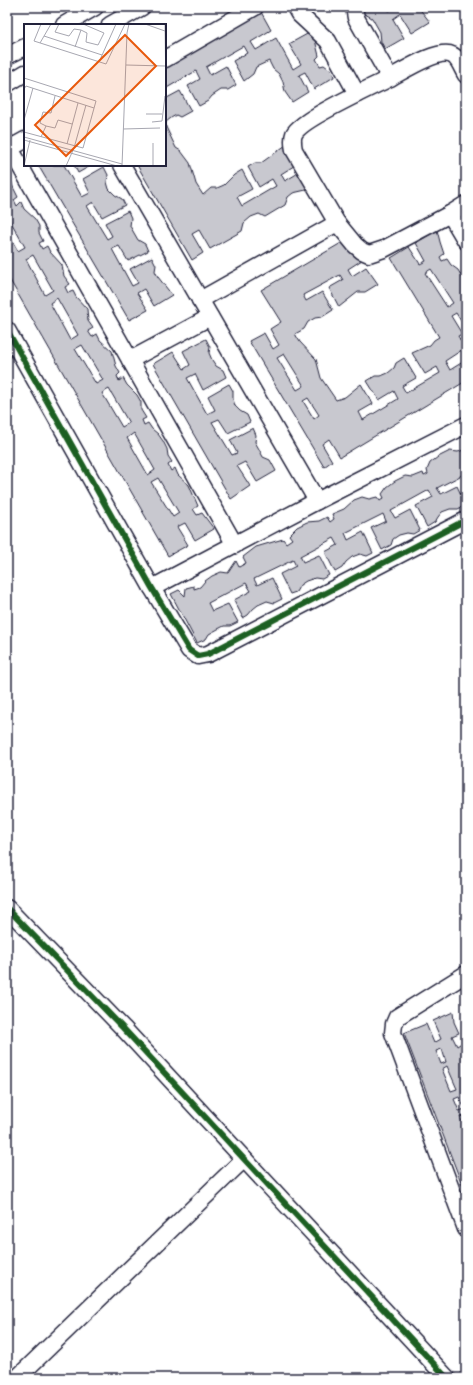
<svg xmlns="http://www.w3.org/2000/svg" width="473" height="1385" font-family="Mali,sans-serif">
<style>
.building{fill:#c8c8cf;stroke:#22223b;fill-rule:evenodd}
.lines{fill:none;stroke-linecap:round;stroke-linejoin:round}
.street-casing{stroke:#22223b;stroke-width:19}
.street{stroke:#fff;stroke-width:16}
.cycleway-casing{stroke:#fff;stroke-width:8}
.cycleway{stroke:#1b5e20;stroke-width:6}
.inset-road{fill:none;stroke:#a7a7b1;stroke-width:1}
.view{fill:#e8590c;fill-opacity:0.15;stroke:#e8590c;stroke-width:2}
.inset-edge{fill:none;stroke:#22223b;stroke-width:2}
</style>
<rect width="100%" height="100%" fill="#fff"/>
<filter id="ink" filterUnits="userSpaceOnUse"><feTurbulence type="fractalNoise" baseFrequency=".025" numOctaves="2"/><feDisplacementMap in="SourceGraphic" scale="8" xChannelSelector="R" yChannelSelector="G"/><feConvolveMatrix kernelMatrix="1 2 1 2 8 2 1 2 1" color-interpolation-filters="sRGB"/></filter>
<g filter="url(#ink)">
<g class="building">
<polygon points="360,7 387,7 389,11 395,7 418,7 430,22 412,33 400,14 393,19 404,38 385,49 381,42 380,32 372,18 363,13"/>
<polygon points="261,12 271,30 251,42 256,50 276,38 293,69 301,64 289,44 309,33 315,40 319,56 316,59 320,66 324,65 332,71 334,77 314,89 305,72 299,75 308,92 292,102 285,92 283,82 279,74 273,69 269,61 256,67 253,74 244,81 233,61 247,53 243,46 206,67 210,75 226,66 236,85 228,90 221,90 212,96 208,101 199,106 188,86 200,79 196,71 165,89 165,67"/>
<polygon points="180,91 191,111 180,117 176,115 171,118 166,122 166,127 176,148 181,151 190,163 196,184 203,195 211,188 217,188 224,185 234,175 242,170 252,189 237,197 242,206 276,186 272,179 259,187 248,167 255,163 261,163 286,145 297,164 281,174 285,181 305,169 313,186 306,190 293,193 288,197 285,205 265,217 259,214 251,217 244,223 242,231 210,249 199,230 192,234 203,253 192,260 137,165 165,165 165,95 167,98"/>
<polygon points="38,165 64,165 82,197 90,193 83,179 104,167 108,175 107,182 109,189 115,195 122,199 125,205 102,217 93,202 87,206 107,239 112,236 105,223 128,211 131,218 130,226 138,240 145,244 148,251 128,261 119,246 112,249 132,286 138,283 130,269 152,257 156,265 155,271 158,277 172,295 154,306 144,289 137,293 148,310 129,320"/>
<polygon points="74,165 92,165 78,173"/>
<path d="M 10,176 L 13,187 L 18,197 L 14,200 L 17,206 L 21,202 L 24,209 L 35,219 L 39,226 L 39,233 L 43,241 L 39,243 L 42,249 L 47,246 L 50,252 L 62,265 L 64,276 L 70,284 L 65,287 L 68,293 L 73,291 L 76,297 L 87,309 L 88,321 L 93,328 L 88,331 L 92,337 L 97,334 L 100,340 L 112,351 L 116,366 L 120,373 L 117,376 L 119,381 L 123,378 L 127,385 L 137,395 L 141,402 L 141,410 L 146,418 L 142,420 L 144,425 L 148,423 L 152,429 L 158,434 L 163,441 L 167,449 L 168,456 L 172,462 L 168,465 L 171,471 L 175,468 L 178,475 L 189,485 L 198,506 L 193,509 L 197,515 L 202,513 L 214,529 L 195,540 L 185,523 L 177,527 L 188,545 L 168,556 L 7,275 L 7,232 L 18,251 L 25,247 L 7,215 L 7,177 ZM 33,255 L 53,290 L 45,295 L 26,259 ZM 57,298 L 78,335 L 70,340 L 50,303 ZM 82,345 L 103,380 L 96,384 L 75,349 ZM 109,389 L 129,423 L 122,427 L 102,393 ZM 134,433 L 155,470 L 148,475 L 127,438 ZM 158,478 L 179,513 L 173,517 L 151,482 Z"/>
<path d="M 437,230 L 440,242 L 444,254 L 440,257 L 442,261 L 447,259 L 451,265 L 458,270 L 465,282 L 465,290 L 466,292 L 465,300 L 466,329 L 456,313 L 451,316 L 462,334 L 458,336 L 465,348 L 445,361 L 450,370 L 466,360 L 466,381 L 340,457 L 329,439 L 322,444 L 332,461 L 324,467 L 249,341 L 264,333 L 273,349 L 279,345 L 270,329 L 281,322 L 261,290 L 348,239 L 362,260 L 348,269 L 352,276 L 366,267 L 378,284 L 365,292 L 358,292 L 339,307 L 329,288 L 343,280 L 340,275 L 303,295 L 306,301 L 322,292 L 333,310 L 322,317 L 315,318 L 308,322 L 304,329 L 295,334 L 300,342 L 316,359 L 321,378 L 336,400 L 345,397 L 361,384 L 373,404 L 359,412 L 363,420 L 398,399 L 394,391 L 379,400 L 367,381 L 375,376 L 381,376 L 388,373 L 394,368 L 396,363 L 404,358 L 416,378 L 402,386 L 406,393 L 440,373 L 437,367 L 425,374 L 412,353 L 430,345 L 434,340 L 439,337 L 391,258 L 409,247 L 420,264 L 426,261 L 416,243 ZM 431,269 L 453,303 L 447,307 L 425,273 ZM 284,354 L 304,386 L 297,390 L 277,358 ZM 308,398 L 319,415 L 314,419 L 303,401 Z"/>
<polygon points="206,339 210,347 209,353 212,360 216,366 223,370 226,377 203,390 195,374 187,378 207,414 215,410 208,396 229,384 233,391 233,399 235,406 240,411 247,415 250,422 228,433 219,419 212,422 232,455 237,453 230,440 253,428 256,435 255,442 259,449 263,457 270,460 276,471 257,482 245,462 237,466 250,486 231,499 153,364 173,352 184,369 190,365 183,351"/>
<polygon points="466,449 466,473 437,488 441,494 457,486 466,505 458,509 450,509 442,512 438,517 435,522 427,527 416,506 433,497 429,490 391,511 395,518 410,510 420,530 413,534 407,533 399,535 393,539 391,545 382,550 371,528 386,521 383,514 345,533 348,540 363,532 373,553 367,556 360,554 352,557 346,562 342,568 335,572 325,552 338,545 334,538 300,556 303,562 319,555 329,575 322,579 315,578 306,581 300,585 296,592 290,594 280,574 296,566 293,560 254,579 257,585 272,578 282,599 274,603 267,601 258,605 253,609 248,615 243,618 234,600 251,591 246,583 208,603 212,611 228,604 238,622 230,626 224,626 218,629 209,634 206,639 197,643 171,594 179,590 185,596 186,588 194,586 194,589 200,587 205,581 212,576 221,572 228,573 236,561 239,567 246,563 243,557 256,547 283,539 286,543 292,539 289,535 297,527 307,522 319,521 327,517 330,522 334,519 332,514 344,509 354,500 362,497 369,499 377,497 380,501 384,498 382,494 387,487 395,481 405,476 413,477 423,473 424,476 428,474 427,470 430,463 438,457 450,451 458,452"/>
<path d="M 453,1012 L 454,1022 L 459,1033 L 452,1036 L 457,1046 L 463,1042 L 466,1048 L 466,1115 L 460,1117 L 466,1131 L 466,1195 L 404,1033 L 426,1024 L 434,1043 L 441,1039 L 433,1021 ZM 442,1049 L 446,1062 L 441,1064 L 436,1051 ZM 447,1066 L 457,1089 L 451,1091 L 442,1069 ZM 459,1097 L 465,1109 L 459,1111 L 454,1099 Z"/>
</g>
<g class="lines">
<g class="street-casing">
<g id="street">
<polyline points="295,7 299,14 328,41 357,94"/>
<path d="M 354,7 L 356,18 L 390,78 C 403,71 439,48 452,55 C 459,58 462,69 466,75"/>
<polyline points="64,25 95,7"/>
<polyline points="110,25 142,7"/>
<polyline points="7,56 25,47"/>
<polyline points="165,59 255,7"/>
<polyline points="7,84 25,73"/>
<polyline points="7,143 235,545"/>
<polyline points="7,150 25,140"/>
<polyline points="122,165 317,501"/>
<polyline points="466,204 450,214 466,241"/>
<polyline points="337,223 355,245 362,251 369,254 384,249 450,214"/>
<path d="M 200,300 L 337,223 L 294,150 C 293,145 292,139 294,134 C 301,119 372,87 390,78"/>
<polyline points="7,330 152,588 189,650 198,656 208,654 466,520"/>
<polyline points="130,360 210,317"/>
<polyline points="152,588 317,501 466,425"/>
<polyline points="7,908 123,1028 244,1159 447,1378"/>
<polyline points="466,974 397,1017 394,1024 393,1033 466,1229"/>
<polyline points="17,1378 244,1159"/>
</g>
</g>
<use href="#street" class="street"/>
<g class="cycleway-casing">
<g id="cycleway">
<polyline points="7,330 152,588 189,650 198,656 208,654 466,520"/>
<polyline points="7,908 123,1028 244,1159 447,1378"/>
</g>
</g>
<use href="#cycleway" class="cycleway"/>
</g>
</g>
<g transform="translate(24 24)">
<rect width="142" height="142" fill="#fff"/>
<path class="inset-road" d="M 17,0 L 10,17 L 82,40 L 101,0M 35,0 L 31,8 L 45,12 L 50,5 L 57,6M 121,0 L 141,7M 141,0 L 142,72M 20,12 L 78,31M 16,19 L 27,0M 51,23 L 57,6 L 63,9 L 62,18 L 74,21 L 80,9 L 59,0M 75,38 L 92,0M 102,41 L 141,42M 0,54 L 72,77 L 59,124 L 0,108M 0,65 L 2,62 L 70,84M 122,90 L 138,90M 0,96 L 9,64M 128,98 L 138,97 L 141,72M 22,102 L 31,104 L 34,96 L 48,100M 99,105 L 136,104M 0,113 L 98,140M 17,113 L 22,102 L 16,99 L 19,88 L 27,89 L 31,72M 0,116 L 93,142M 43,120 L 54,79M 0,142 L 6,116M 42,142 L 50,124 L 62,81M 98,142 L 103,9 L 105,0M 129,142 L 129,119"/>
<path class="view" d="M 101,11 L 132,42 L 42,132 L 11,101 Z"/>
<rect width="142" height="142" class="inset-edge"/>
</g>
<rect width="473" height="1385" fill="none" stroke="#fff" stroke-width="24"/>
<rect x="12" y="12" width="449" height="1361" fill="none" stroke="#22223b" stroke-width="1.5" filter="url(#ink)"/>
</svg>
